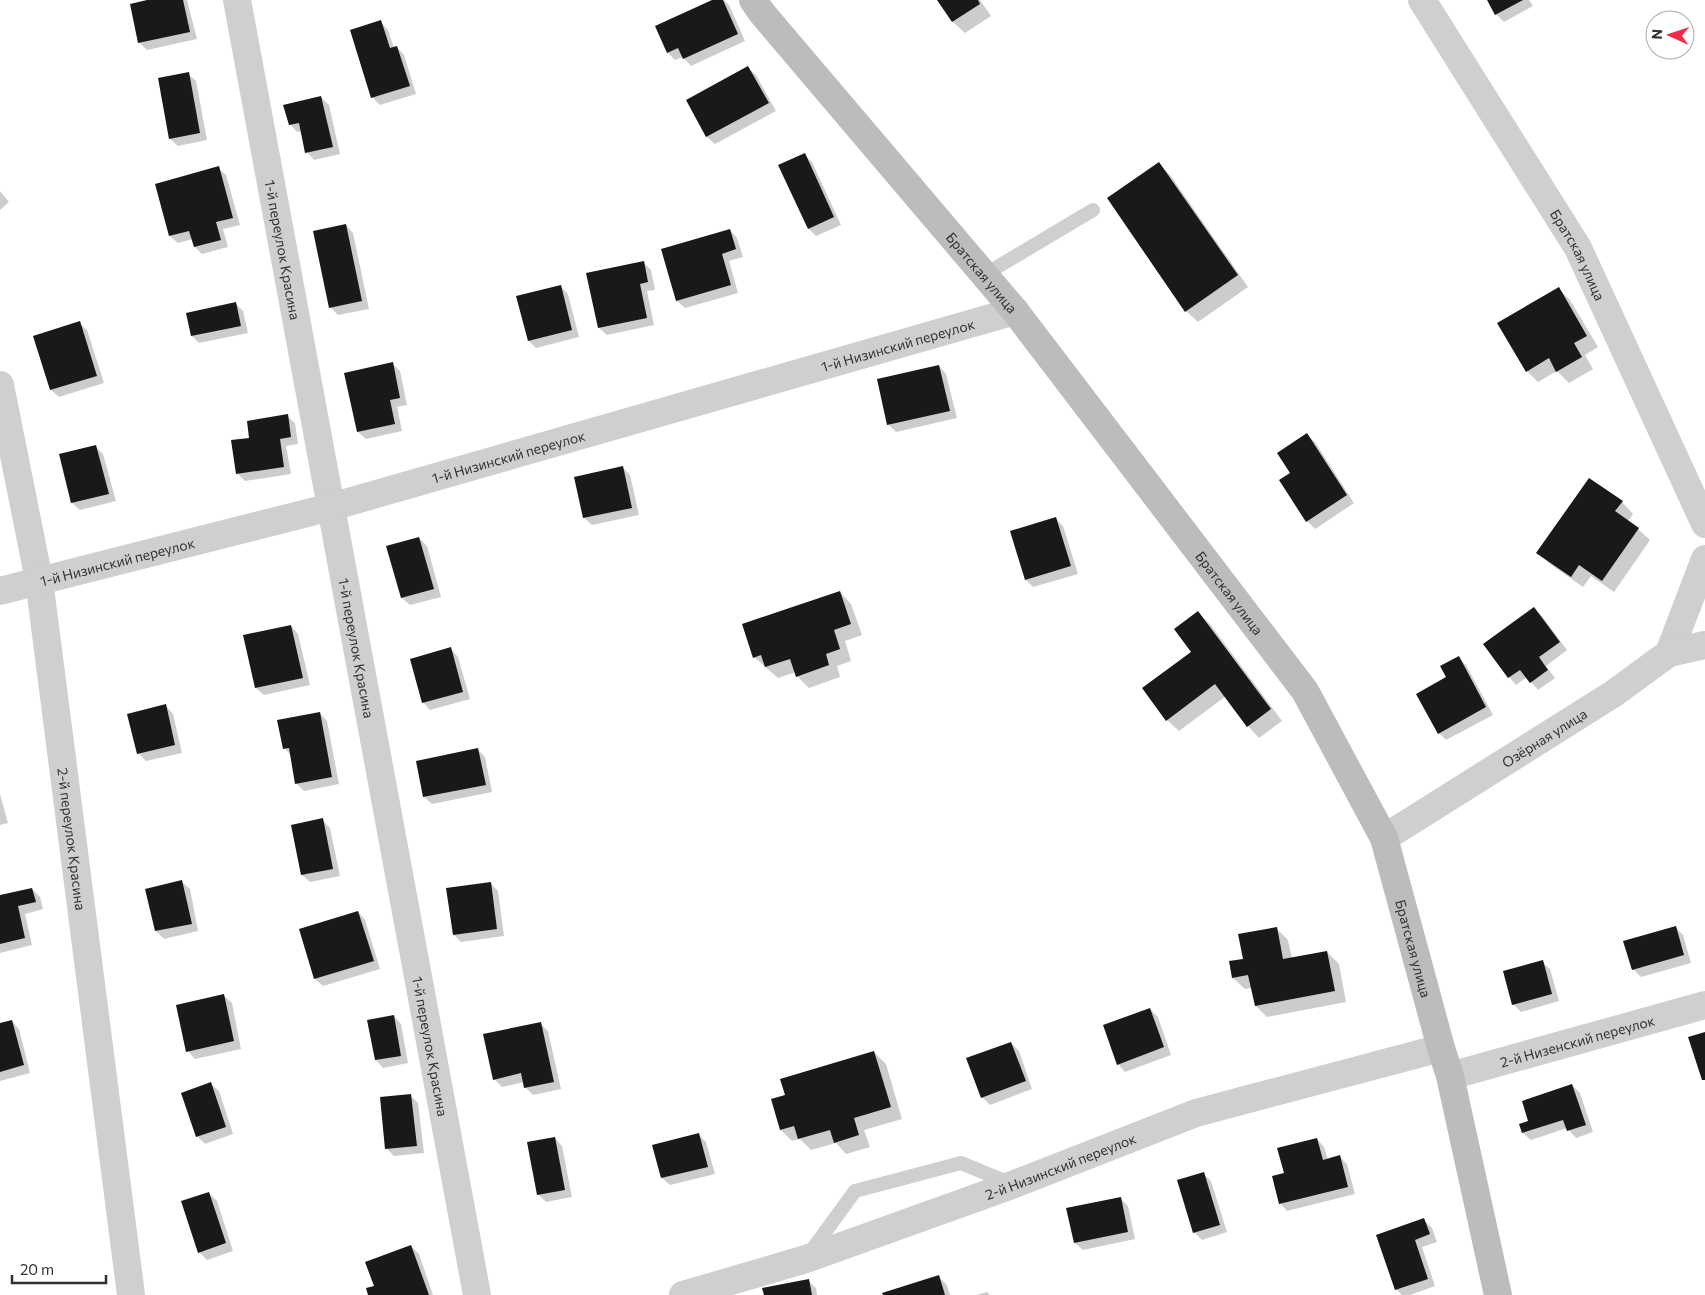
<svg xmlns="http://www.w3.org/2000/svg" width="1705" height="1295" font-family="Commissioner,sans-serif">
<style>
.shadow{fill:#0003}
.building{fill:#191919}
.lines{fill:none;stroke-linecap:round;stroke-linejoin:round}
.lane{stroke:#cfcfcf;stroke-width:14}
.street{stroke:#cfcfcf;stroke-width:28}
.secondary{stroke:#bcbcbc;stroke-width:28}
.labels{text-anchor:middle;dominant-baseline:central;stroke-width:5;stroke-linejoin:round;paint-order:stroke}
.street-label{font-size:14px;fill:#323232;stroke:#fff}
</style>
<rect width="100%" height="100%" fill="#fff"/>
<g class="shadow">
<polygon points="153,0 187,0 197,39 147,50 139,42"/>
<polygon points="715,0 724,0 729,5 745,41 691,66 683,57 675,60 668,53"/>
<polygon points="939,0 980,0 991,16 965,33 953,22"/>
<polygon points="1488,0 1529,0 1533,6 1504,22 1496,14"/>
<polygon points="380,22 388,30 394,48 397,47 404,55 416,94 380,105 372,97"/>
<polygon points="748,68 756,75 776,111 715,144 707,137 688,101"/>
<polygon points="188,74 196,81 207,140 178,146 170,139"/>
<polygon points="321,97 329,105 340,154 314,160 307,152 302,131 297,132 290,124"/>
<polygon points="804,155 812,162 841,225 816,236 809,229 780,166"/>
<polygon points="1159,164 1170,175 1248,287 1198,322 1186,311"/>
<polygon points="218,168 226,175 240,225 223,229 228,247 202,254 195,247 193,239 178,243 170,236"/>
<polygon points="0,191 9,202 0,210"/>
<polygon points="346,225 353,233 369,309 338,315 330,307"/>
<polygon points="730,230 737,238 743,257 729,261 738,293 685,308 677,301 663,250"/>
<polygon points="643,262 651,270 655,290 647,291 654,325 607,335 599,328"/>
<polygon points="560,286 568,294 579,337 536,348 529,341"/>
<polygon points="1559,289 1570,300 1598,347 1585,355 1593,369 1569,383 1557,371 1538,382 1527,371"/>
<polygon points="235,303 243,311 248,333 199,343 192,336"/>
<polygon points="79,323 87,330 104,383 59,397 51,390"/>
<polygon points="393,364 400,371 407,405 397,407 402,431 366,439 358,432"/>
<polygon points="939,366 946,374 957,418 896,432 889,425"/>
<polygon points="287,416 295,423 298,444 286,446 291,474 245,481 237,473 251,439"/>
<polygon points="1307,435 1315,442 1354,503 1315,529 1307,521 1292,473"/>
<polygon points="95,446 103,454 116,501 80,510 72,503 60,455"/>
<polygon points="623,468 630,475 639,515 592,525 584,518"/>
<polygon points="1622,502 1633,514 1628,521 1638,529 1650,540 1614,592 1591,576 1583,587 1550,564 1538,553"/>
<polygon points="1055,518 1063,526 1078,574 1033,587 1026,580"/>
<polygon points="419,538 427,546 441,597 410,605 402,598 388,547"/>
<polygon points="840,592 851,604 862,635 845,641 851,661 837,666 840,677 809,688 797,676 796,672 778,678 754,657"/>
<polygon points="1534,609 1542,616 1567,650 1546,666 1555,678 1538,690 1527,677 1516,685 1509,677 1485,645"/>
<polygon points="1198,613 1210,624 1282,721 1259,738 1248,726 1226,696 1179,731 1167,720 1193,652"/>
<polygon points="291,626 298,634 310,685 264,695 256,688"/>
<polygon points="451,649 458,657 470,699 430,710 423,702"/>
<polygon points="1458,658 1466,665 1493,715 1446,740 1439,733 1448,677"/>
<polygon points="166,706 173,714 182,753 146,761 138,753"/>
<polygon points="320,713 327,721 339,784 304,791 296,783 291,755 284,748"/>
<polygon points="477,749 485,757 492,792 432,804 424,797"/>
<polygon points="0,794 8,823 0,825"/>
<polygon points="322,820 330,828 340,876 310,882 302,875"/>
<polygon points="182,882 190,889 198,931 164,939 156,931 147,889"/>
<polygon points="490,883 498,891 504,936 461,942 454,935"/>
<polygon points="32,889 40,897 43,909 25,914 32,945 0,953 0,897"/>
<polygon points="358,912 365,920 380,969 323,986 315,979"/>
<polygon points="1675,927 1683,935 1691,963 1641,977 1633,969"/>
<polygon points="1276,928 1288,940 1292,959 1327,952 1339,964 1346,1002 1267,1017 1256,1006 1252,988 1245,989 1233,978 1230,962 1244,960"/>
<polygon points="1542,962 1550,969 1559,1001 1521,1012 1513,1004"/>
<polygon points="224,996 232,1003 241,1049 195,1059 188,1051"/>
<polygon points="1150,1009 1158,1017 1171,1055 1125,1072 1118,1064"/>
<polygon points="394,1016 401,1024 408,1063 383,1068 376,1060"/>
<polygon points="12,1021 19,1029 30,1073 0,1081 0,1024"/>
<polygon points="540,1023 548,1031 561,1089 533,1095 525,1087 524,1082 502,1087 494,1079"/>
<polygon points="1011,1043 1019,1051 1032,1089 990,1105 982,1097"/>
<polygon points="874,1052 886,1064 902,1119 864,1130 870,1147 846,1154 836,1143 811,1150 800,1139 792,1141 781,1130 786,1096"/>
<polygon points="211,1084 219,1091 233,1134 205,1144 197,1136"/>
<polygon points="1572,1085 1580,1093 1593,1132 1576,1138 1567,1128 1531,1140 1523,1133 1530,1122"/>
<polygon points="410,1095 418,1103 424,1153 394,1156 386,1148"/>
<polygon points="699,1135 706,1142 715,1174 670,1185 662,1178 654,1146"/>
<polygon points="555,1138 562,1146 572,1197 546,1202 538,1194"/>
<polygon points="1317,1139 1324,1147 1328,1160 1340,1157 1347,1164 1355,1194 1287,1211 1280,1203 1286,1174"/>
<polygon points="1203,1173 1211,1181 1227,1232 1202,1240 1194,1232"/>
<polygon points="209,1193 217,1201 233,1251 207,1260 199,1252"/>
<polygon points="1120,1198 1128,1206 1135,1239 1083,1250 1075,1243"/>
<polygon points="1424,1220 1432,1228 1437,1242 1422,1247 1435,1286 1410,1295 1402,1295 1396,1289 1378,1236"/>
<polygon points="411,1246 419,1254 433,1295 369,1295"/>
<polygon points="939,1277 947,1285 950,1295 884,1295"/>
<polygon points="808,1281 816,1288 817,1295 765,1295"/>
<polygon points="987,1292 990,1295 976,1295"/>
</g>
<g class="building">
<polygon points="147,0 183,0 190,32 138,43 130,4"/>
<polygon points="712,0 723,0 738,34 683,59 678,48 667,53 655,26"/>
<polygon points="937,0 978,0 980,4 952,22"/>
<polygon points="1487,0 1523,0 1495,15"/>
<polygon points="381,20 390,48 397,46 410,86 371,98 350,30"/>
<polygon points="748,66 769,103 706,137 686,100"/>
<polygon points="189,72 200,133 169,139 158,78"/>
<polygon points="321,96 333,147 305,153 299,123 289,125 283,105"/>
<polygon points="805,153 834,217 808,229 778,165"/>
<polygon points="1159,162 1238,275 1185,312 1107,198"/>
<polygon points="219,166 233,218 216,222 221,240 194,247 189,231 169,236 155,184"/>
<polygon points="346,224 362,301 329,308 313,231"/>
<polygon points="730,229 736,249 722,254 731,285 676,301 661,249"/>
<polygon points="644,261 648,282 640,284 647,318 598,328 586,273"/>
<polygon points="561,285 572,330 528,341 516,296"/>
<polygon points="1559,287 1587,336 1574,343 1582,357 1556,372 1549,358 1526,372 1497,323"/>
<polygon points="236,302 241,326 191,336 186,313"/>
<polygon points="80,321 97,376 50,390 33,336"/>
<polygon points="393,362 400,398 390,400 395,424 357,432 344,373"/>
<polygon points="939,365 950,411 887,425 877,379"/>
<polygon points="288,414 291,437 280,439 284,467 236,474 231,440 249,438 247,421"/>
<polygon points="1307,433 1347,495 1306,522 1279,480 1290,473 1277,453"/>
<polygon points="96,445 109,494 71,503 59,454"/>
<polygon points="623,466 632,508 583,518 574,477"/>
<polygon points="1589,478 1623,501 1615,511 1639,528 1602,581 1579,565 1571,577 1536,553"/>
<polygon points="1056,517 1071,566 1025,580 1010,531"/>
<polygon points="419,537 434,589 401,598 386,546"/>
<polygon points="840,591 851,624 834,630 840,649 826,654 829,665 796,677 790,659 765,667 761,655 753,658 742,624"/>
<polygon points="1534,607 1560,642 1539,657 1548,670 1530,683 1520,670 1508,678 1483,644"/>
<polygon points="1198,611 1271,709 1247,727 1215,684 1166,721 1142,688 1191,652 1174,629"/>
<polygon points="291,625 303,678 255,688 243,635"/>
<polygon points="451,647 463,692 422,703 410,659"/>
<polygon points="1459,656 1486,707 1438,734 1416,694 1446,677 1440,666"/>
<polygon points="166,704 175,745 137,754 127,714"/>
<polygon points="320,712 332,777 295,784 289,748 283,749 277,720"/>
<polygon points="478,748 486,785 423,797 416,761"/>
<polygon points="323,818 333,869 301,875 291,825"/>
<polygon points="182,880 192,924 155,931 145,889"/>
<polygon points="491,882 497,929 453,935 446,888"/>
<polygon points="32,888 36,902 18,906 25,938 0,944 0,895"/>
<polygon points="358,911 374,961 314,979 299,929"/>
<polygon points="1676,926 1684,955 1632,970 1623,941"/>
<polygon points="1277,927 1283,959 1327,951 1335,991 1255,1006 1248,975 1232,978 1229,961 1243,959 1238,934"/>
<polygon points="1543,960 1552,994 1512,1005 1503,971"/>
<polygon points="224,994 234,1041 186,1052 176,1005"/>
<polygon points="1150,1008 1164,1047 1117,1065 1103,1025"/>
<polygon points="394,1015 401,1056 375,1060 367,1020"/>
<polygon points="12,1020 24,1065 0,1072 0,1023"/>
<polygon points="541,1022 554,1082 524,1088 521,1073 493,1080 483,1034"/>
<polygon points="1705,1032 1705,1080 1702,1080 1688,1037"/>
<polygon points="1011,1042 1026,1081 981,1098 966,1058"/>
<polygon points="874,1051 891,1107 854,1118 859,1135 834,1143 830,1130 798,1139 794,1126 780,1130 771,1099 785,1095 780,1079"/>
<polygon points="211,1082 226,1127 196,1137 181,1093"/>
<polygon points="1572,1084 1586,1125 1567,1131 1563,1120 1522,1133 1519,1124 1528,1121 1522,1101"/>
<polygon points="411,1094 417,1146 385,1149 380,1097"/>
<polygon points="699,1133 708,1167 661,1178 652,1145"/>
<polygon points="555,1137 565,1190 537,1195 527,1142"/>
<polygon points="1317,1138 1323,1160 1340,1155 1348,1187 1279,1204 1272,1176 1284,1173 1277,1148"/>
<polygon points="1204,1172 1220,1225 1193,1233 1177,1180"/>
<polygon points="209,1192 226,1243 198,1253 181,1201"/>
<polygon points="1121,1197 1128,1232 1074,1243 1066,1208"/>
<polygon points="1424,1218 1430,1234 1415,1240 1428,1279 1395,1290 1376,1235"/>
<polygon points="411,1245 429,1295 368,1295 366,1288 374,1286 365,1262"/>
<polygon points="939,1275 945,1295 883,1295 882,1293"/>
<polygon points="809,1279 812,1295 764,1295 762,1288"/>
</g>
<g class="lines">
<g class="lane">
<polyline points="984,275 1093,210"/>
<polyline points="809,1254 855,1191 961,1163 1012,1184"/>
</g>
<g class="street">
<path id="s1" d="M 237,0 L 477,1295"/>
<path id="s2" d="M 1422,0 L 1578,248 L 1705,524"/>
<path id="s3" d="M 0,385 L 39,580 L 131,1295"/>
<path id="s4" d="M 0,591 L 331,507 L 1015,311"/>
<polyline points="1669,653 1705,559"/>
<path id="s5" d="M 1384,838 L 1613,694 L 1669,653 L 1705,645"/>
<path id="s6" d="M 1450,1076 L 1705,1005"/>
<path id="s7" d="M 683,1295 L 806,1259 L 1012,1185 L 1196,1113 L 1441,1048"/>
</g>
<path class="secondary" id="s8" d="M 753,0 L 762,13 L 1015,311 L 1305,691 L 1384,838 L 1441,1048 L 1450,1076 L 1498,1295"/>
</g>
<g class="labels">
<g class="street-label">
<text stroke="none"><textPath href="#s1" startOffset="254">1-й переулок Красина</textPath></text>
<text stroke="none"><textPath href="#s2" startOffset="299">Братская улица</textPath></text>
<text stroke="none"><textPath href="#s8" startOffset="356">Братская улица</textPath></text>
<text stroke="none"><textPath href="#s4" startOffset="931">1-й Низинский переулок</textPath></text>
<text stroke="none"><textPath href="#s4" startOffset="526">1-й Низинский переулок</textPath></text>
<text stroke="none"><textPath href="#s4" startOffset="121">1-й Низинский переулок</textPath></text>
<text stroke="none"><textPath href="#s8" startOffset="761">Братская улица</textPath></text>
<text stroke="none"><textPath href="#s1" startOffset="659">1-й переулок Красина</textPath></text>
<text stroke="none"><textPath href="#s5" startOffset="189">Озёрная улица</textPath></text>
<text stroke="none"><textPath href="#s3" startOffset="460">2-й переулок Красина</textPath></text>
<text stroke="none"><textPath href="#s8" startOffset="1166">Братская улица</textPath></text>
<text stroke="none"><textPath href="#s6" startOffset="132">2-й Низенский переулок</textPath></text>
<text stroke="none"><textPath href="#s1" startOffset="1064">1-й переулок Красина</textPath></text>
<text stroke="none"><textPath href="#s7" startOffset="399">2-й Низинский переулок</textPath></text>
</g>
</g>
<g transform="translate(1670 35) rotate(273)"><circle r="24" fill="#ffffff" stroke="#adadad"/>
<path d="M0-4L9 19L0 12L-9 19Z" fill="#f22b46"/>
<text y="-8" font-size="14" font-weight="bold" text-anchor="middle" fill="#323232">N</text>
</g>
<path d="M12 1275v8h94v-8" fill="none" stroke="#323232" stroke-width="2.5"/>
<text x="20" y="1275" font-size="15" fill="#323232" stroke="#ffffff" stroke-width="4" paint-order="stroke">20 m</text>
</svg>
